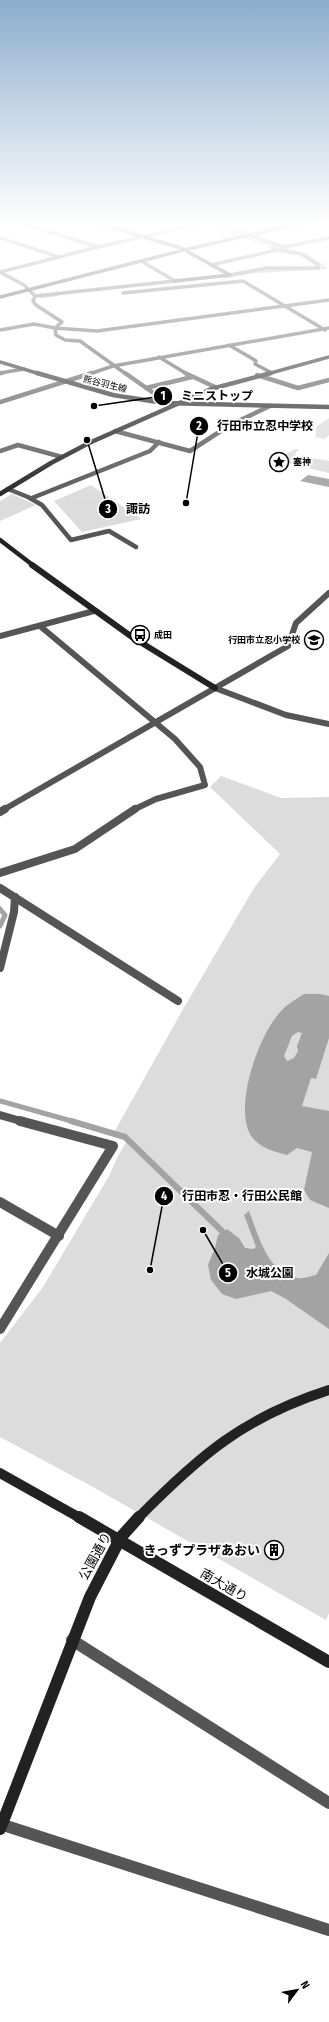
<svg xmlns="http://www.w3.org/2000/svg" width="329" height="2022" font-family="'Fira Sans Condensed','Noto Sans JP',sans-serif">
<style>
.green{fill:#dcdcdc}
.water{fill:#a3a3a3;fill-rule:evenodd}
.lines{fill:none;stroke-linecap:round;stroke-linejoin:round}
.stream-far2{stroke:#a3a3a3;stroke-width:2.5}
.stream-far1{stroke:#a3a3a3;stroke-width:5}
.stream{stroke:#a3a3a3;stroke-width:6}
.street-far5{stroke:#555;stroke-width:3.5}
.street-far4{stroke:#555;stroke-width:4.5}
.street-far3{stroke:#555;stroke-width:6}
.street-far2{stroke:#555;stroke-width:8}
.street-far1{stroke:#555;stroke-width:10}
.street{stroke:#555;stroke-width:12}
.secondary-far4{stroke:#222;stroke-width:3.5}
.secondary-far3{stroke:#222;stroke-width:4.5}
.secondary-far2{stroke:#222;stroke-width:6}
.secondary-far1{stroke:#222;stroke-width:10}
.secondary{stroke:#222;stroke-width:12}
.labels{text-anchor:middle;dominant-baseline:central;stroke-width:4;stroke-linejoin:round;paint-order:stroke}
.far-street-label{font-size:9px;fill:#000;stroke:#fff}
.far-poi-label{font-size:9px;font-weight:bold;fill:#000;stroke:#fff;text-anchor:start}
.near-poi-label{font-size:13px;font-weight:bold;fill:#000;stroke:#fff;text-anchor:end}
.near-street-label{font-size:13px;fill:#000;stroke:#fff}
.leader{fill:none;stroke:#000;stroke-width:1.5}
.callout-dot{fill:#000;stroke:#fff;stroke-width:1.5}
.mark-label{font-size:12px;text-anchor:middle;font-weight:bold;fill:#fff}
.callout-label{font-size:12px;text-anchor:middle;font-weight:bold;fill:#000;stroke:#fff;stroke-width:4;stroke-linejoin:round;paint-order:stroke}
</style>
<rect width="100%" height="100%" fill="#fff"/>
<g class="green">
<polygon points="329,418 329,435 325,439 315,437 317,426"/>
<polygon points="295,449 299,449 294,455 329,461 329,473 287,463 282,459 282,456"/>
<polygon points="91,485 141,519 82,532 54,501"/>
<polygon points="12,494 36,505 0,521 0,501"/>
<polygon points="221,776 281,798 329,797 329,1613 326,1620 93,1487 0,1437 0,1343 43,1287 109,1176 118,1156 127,1141 112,1136 182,1011 254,888 280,854 210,787"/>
</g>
<g class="water">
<polygon points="308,475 329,479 329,487 300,481"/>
<path d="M 304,994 L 320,994 L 329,996 L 329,1038 L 316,1079 L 311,1078 L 302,1106 L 329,1111 L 329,1208 L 310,1200 L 304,1190 L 312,1152 L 297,1148 L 287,1155 C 272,1151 256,1147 249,1132 C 235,1101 260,1030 284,1008 C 289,1003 297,999 304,994 ZM 298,1032 L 302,1033 L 297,1046 L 298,1051 L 294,1058 L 287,1061 L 284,1056 L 292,1036 Z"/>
<path d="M 249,1211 C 259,1236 267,1273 298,1278 C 303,1279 311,1276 316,1275 L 329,1253 L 329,1329 L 286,1299 L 271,1291 L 236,1299 L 222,1294 L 211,1280 L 208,1265 L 215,1248 L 218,1235 L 227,1229 L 239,1238 L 245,1248 L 253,1249 L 256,1247 L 244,1215 Z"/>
</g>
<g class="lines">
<g class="stream-far2">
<polyline points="206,222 256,241 307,255 326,268 253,272 226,277"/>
<polyline points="41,297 57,295"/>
</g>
<g class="stream-far1">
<polyline points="0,909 5,915 0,926"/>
<polyline points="0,1101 75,1122"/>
</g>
<polyline class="stream" points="71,1121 125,1137 227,1236"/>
<g class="street-far5">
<polyline points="18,222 98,247 59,257"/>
<polyline points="213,222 284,247 329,238"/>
<polyline points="0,238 59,257 0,272"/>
<polyline points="98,247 208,222"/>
<polyline points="211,265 277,250 272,248"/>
<polyline points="0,272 24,285 35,296 33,301 36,305 62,322 55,328 56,335 65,340 80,341 126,374"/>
<polyline points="230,275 267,268 318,268 318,265 301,254 277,250"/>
<polyline points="123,293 243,281 325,330"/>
<polyline points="35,296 175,281 141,261"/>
<polyline points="0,330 34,324 55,328 97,331 329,300"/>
<polyline points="229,345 253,359 256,361 255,364 270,372"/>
<polyline points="159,357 187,374"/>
<polyline points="0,373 24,369"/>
<polyline points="89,374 113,366 329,328"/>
</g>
<g class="street-far4">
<polyline points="0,373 2,373"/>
<polyline points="125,373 162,399 164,403"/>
<polyline points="185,373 215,387"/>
<polyline points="257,375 298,388 329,380"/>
<polyline points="146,388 192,377"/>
<polyline points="0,402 92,373"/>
<polyline points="115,431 190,451 230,425 270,406"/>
<polyline points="0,451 18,445 62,457"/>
<polyline points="8,489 28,497 42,505 71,540 109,531 136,547"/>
<polyline points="32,498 150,451 159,442"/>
</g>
<g class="street-far3">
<polyline points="40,626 175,739 200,767 205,785 156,799 133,810"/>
<polyline points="0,636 94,611"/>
<polyline points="215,688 286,715 329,724"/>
<polyline points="3,810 288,646 296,623 329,593"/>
</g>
<g class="street-far2">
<polyline points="0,812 5,809"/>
<polyline points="0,873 75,849 135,809"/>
<polyline points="0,888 178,1001"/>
<polyline points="0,968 14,912 15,897"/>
<polyline points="0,1115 24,1122"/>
</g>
<g class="street-far1">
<polyline points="0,1202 59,1236"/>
<polyline points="0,1329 113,1146 20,1121"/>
</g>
<g class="street">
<polyline points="72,1640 329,1803"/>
<polyline points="0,1824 329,1930"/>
</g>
<g class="secondary-far4">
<polyline points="94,222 181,248 230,275 175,281"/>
<polyline points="0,297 184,250 306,222"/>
<polyline points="0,362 40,374"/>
<polyline points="267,374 329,357"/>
</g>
<g class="secondary-far3">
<polyline points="37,373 113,395 164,403 329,407"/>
<polyline points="0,494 51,463 89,443 211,389 271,373"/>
<polyline points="0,540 34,566"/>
</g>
<polyline class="secondary-far2" points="32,565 132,637 215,688"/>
<g class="secondary-far1">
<polyline points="0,1473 80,1518"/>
<path d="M 138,1518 C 199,1456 244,1417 329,1390"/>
</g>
<g class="secondary">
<polyline points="79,1517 329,1662"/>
<polyline points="0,1829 90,1597 121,1537 139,1517"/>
</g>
</g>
<linearGradient id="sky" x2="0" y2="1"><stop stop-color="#8cadcc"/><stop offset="0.44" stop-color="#fff"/><stop offset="1" stop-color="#fff" stop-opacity="0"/></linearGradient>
<rect width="329" height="506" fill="url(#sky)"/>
<defs>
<g id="sight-ring" transform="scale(1)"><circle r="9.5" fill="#fff" stroke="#000" stroke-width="1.5"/><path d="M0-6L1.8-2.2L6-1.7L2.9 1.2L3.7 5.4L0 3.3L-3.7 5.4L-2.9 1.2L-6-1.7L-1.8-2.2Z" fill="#000"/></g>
<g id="bus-ring" transform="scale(1)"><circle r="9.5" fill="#fff" stroke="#000" stroke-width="1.5"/><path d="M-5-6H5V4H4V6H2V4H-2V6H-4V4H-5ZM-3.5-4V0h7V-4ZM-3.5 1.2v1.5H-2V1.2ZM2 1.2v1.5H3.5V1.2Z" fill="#000"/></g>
<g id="school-ring" transform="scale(1)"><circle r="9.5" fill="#fff" stroke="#000" stroke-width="1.5"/><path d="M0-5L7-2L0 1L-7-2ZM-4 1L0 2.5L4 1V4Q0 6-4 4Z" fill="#000"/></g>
<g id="building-ring" transform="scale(1)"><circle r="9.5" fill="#fff" stroke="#000" stroke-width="1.5"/><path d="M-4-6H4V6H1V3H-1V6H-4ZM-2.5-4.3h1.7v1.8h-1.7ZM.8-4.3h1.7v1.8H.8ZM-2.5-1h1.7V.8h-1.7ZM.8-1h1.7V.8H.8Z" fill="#000"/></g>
</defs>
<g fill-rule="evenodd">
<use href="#sight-ring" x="279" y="462"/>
<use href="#bus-ring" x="140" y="635"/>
<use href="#school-ring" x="314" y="640"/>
<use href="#building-ring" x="274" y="1550"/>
</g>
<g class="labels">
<g class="far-street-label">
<text transform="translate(105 384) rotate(14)">熊谷羽生線</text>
</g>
<g class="far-poi-label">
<text x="293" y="462">塞神</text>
<text x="154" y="635">成田</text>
<text x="300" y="640" text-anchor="end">行田市立忍小学校</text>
</g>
<g class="near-poi-label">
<text x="260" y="1550">きっずプラザあおい</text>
</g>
<g class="near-street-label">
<text transform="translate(95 1556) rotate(-61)">公園通り</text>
<text transform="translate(224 1585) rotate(30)">南大通り</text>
</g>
</g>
<path class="leader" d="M94 406L163 396M186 503L199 426M87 440L108 509M150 1270L164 1196M203 1230L228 1273"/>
<g class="callout-dot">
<circle cx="94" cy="406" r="4"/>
<circle cx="186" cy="503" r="4"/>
<circle cx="87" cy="440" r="4"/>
<circle cx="150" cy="1270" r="4"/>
<circle cx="203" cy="1230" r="4"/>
<circle cx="163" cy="396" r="10"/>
<circle cx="199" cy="426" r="10"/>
<circle cx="108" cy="509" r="10"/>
<circle cx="164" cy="1196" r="10"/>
<circle cx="228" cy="1273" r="10"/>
</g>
<g class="mark-label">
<text x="163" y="400">1</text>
<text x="199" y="430">2</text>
<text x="108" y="513">3</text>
<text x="164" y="1200">4</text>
<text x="228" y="1277">5</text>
</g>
<g class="callout-label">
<text x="217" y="400">ミニストップ</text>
<text x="265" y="430">行田市立忍中学校</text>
<text x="138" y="513">諏訪</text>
<text x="242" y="1200">行田市忍・行田公民館</text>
<text x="270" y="1277">水城公園</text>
</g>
<g transform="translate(297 1990) rotate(58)" stroke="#ffffff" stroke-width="3" paint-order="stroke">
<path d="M0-3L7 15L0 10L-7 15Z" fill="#000000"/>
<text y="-6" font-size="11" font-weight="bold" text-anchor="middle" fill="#000000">N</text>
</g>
</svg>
